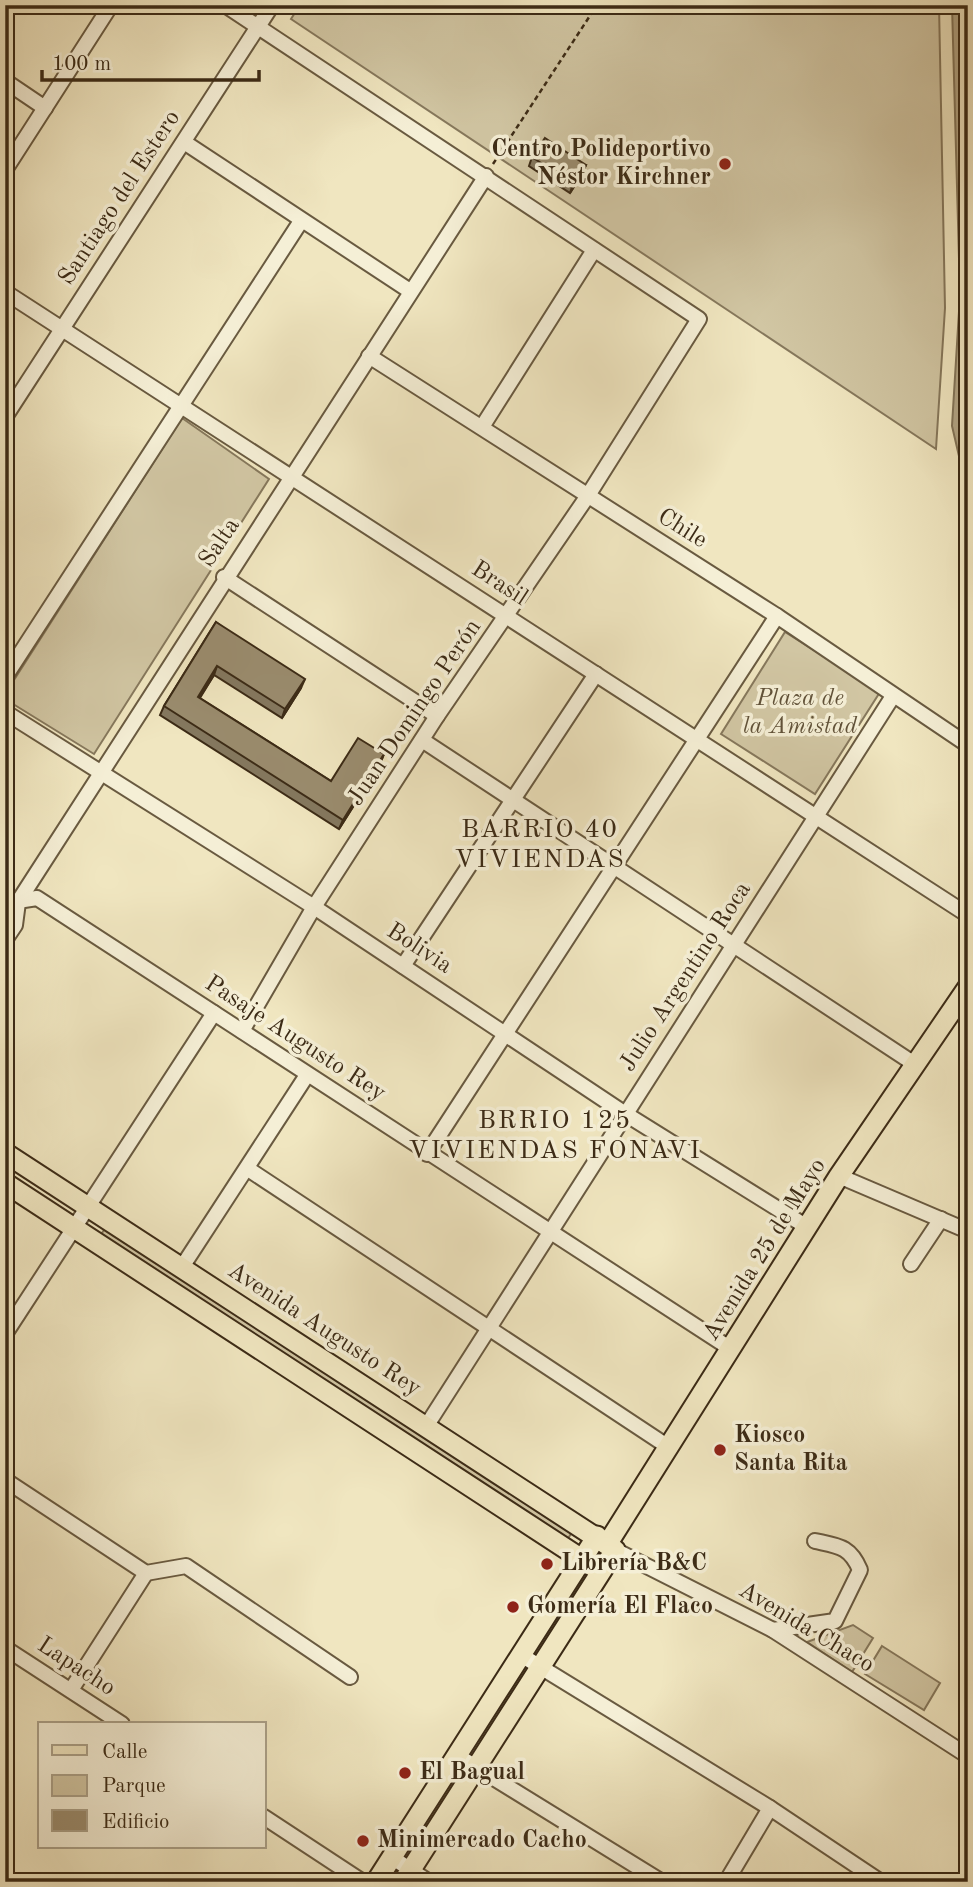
<svg xmlns="http://www.w3.org/2000/svg" width="973" height="1887" font-family="'Old Standard TT',serif">
<style>
.green{fill:#d1c6a3;stroke:#86785c;stroke-width:2}
.water{fill:#b3a686;stroke:#837559;stroke-width:2}
.lines{fill:none;stroke-linecap:round;stroke-linejoin:round}
.shore{stroke:#78684e;stroke-width:2}
.minor-casing{stroke:#695a40;stroke-width:18}
.major-casing{stroke:#3c2b16;stroke-width:23}
.path{stroke:#3c2b16;stroke-width:2.5;stroke-dasharray:5 3.5;stroke-linecap:butt}
.minor{stroke:#f5efd6;stroke-width:14}
.major{stroke:#f0e6c0;stroke-width:19}
.wall{fill:#84785f;stroke:#3c2b16;stroke-width:2}
.shaded-wall{fill:#6c624d;stroke:#3c2b16;stroke-width:2}
.building{fill:#9a8c6e;stroke:#3c2b16;stroke-width:2}
.poi-dot{fill:#8f2418;stroke:#f5efd6;stroke-width:2.5}
.labels{text-anchor:middle;dominant-baseline:central;stroke-width:7;stroke-linejoin:round;paint-order:stroke}
.poi-label{font-size:24px;font-weight:bold;fill:#3c2b16;stroke:#f5efd6;text-anchor:start}
.street-label{font-size:24px;fill:#3c2b16;stroke:#f5efd6}
.park-label{font-size:24px;font-style:italic;fill:#615239;stroke:#f5efd6}
.neighbourhood-label{font-size:26px;letter-spacing:2px;fill:#3c2b16;stroke:#f5efd6}
</style>
<rect width="100%" height="100%" fill="#f0e6c0"/>
<filter id="stains"><feTurbulence type="fractalNoise" baseFrequency=".00286" numOctaves="4"/><feColorMatrix values="0 0 0 0 .2 0 0 0 0 .09 0 0 0 0 .02 0 0 0 .5 -.17"/></filter>
<radialGradient id="worn" r=".72"><stop offset=".6" stop-color="#630" stop-opacity="0"/><stop offset="1" stop-color="#630" stop-opacity=".3"/></radialGradient>
<g class="green">
<polygon points="300,5 939,5 945,308 936,449 291,19"/>
<polygon points="182,418 269,479 94,754 5,699 5,694"/>
<polygon points="785,632 880,692 815,794 721,734"/>
<polygon points="107,1226 574,1529 567,1540 99,1237"/>
<polygon points="853,1625 873,1638 852,1672 807,1642"/>
<polygon points="882,1646 940,1683 924,1710 865,1674"/>
</g>
<polygon class="water" points="952,5 968,5 968,495 952,426 960,295"/>
<g class="lines">
<polyline class="shore" points="959,5 967,296 959,425 968,463"/>
<g class="minor-casing">
<g id="minor">
<polyline points="225,5 699,319 587,497 437,716 314,907 242,1031"/>
<polyline points="5,81 45,108"/>
<polyline points="184,142 410,291"/>
<polyline points="5,170 111,5"/>
<polyline points="5,292 968,915"/>
<polyline points="369,356 777,616 968,745"/>
<polyline points="5,417 272,5"/>
<polyline points="482,427 594,250"/>
<polyline points="224,577 437,716"/>
<polyline points="5,677 301,221"/>
<polyline points="5,712 314,907 624,1113 807,1227"/>
<polyline points="422,740 916,1065"/>
<polyline points="5,903 37,898 731,1349"/>
<polyline points="5,940 15,925 18,902 486,176"/>
<polyline points="403,966 596,674"/>
<polyline points="427,1154 777,616"/>
<polyline points="248,1169 670,1448"/>
<polyline points="839,1176 968,1231"/>
<polyline points="911,1264 941,1219"/>
<polyline points="182,1267 307,1075"/>
<polyline points="5,1308 17,1315"/>
<polyline points="5,1334 214,1013"/>
<polyline points="427,1425 893,696"/>
<polyline points="5,1480 146,1573 186,1566 350,1677"/>
<polyline points="615,1550 773,1630 968,1756"/>
<path d="M 773,1630 L 835,1621 L 860,1570 C 850,1546 838,1546 815,1541"/>
<polyline points="5,1648 122,1724"/>
<polyline points="521,1655 770,1808 881,1882"/>
<polyline points="71,1690 146,1573"/>
<polyline points="458,1756 662,1882"/>
<polyline points="264,1817 363,1882"/>
<polyline points="393,1858 429,1882"/>
<polyline points="726,1882 770,1808"/>
</g>
</g>
<g class="major-casing">
<g id="major">
<polyline points="5,1153 615,1550 403,1882"/>
<polyline points="5,1183 600,1571"/>
<polyline points="608,1543 839,1176 968,987"/>
<polyline points="376,1882 597,1536"/>
</g>
</g>
<polyline class="path" points="493,164 597,5"/>
<use href="#minor" class="minor"/>
<use href="#major" class="major"/>
</g>
<g class="wall">
<polygon points="532,157 586,165 582,174 570,193 529,166"/>
<polygon points="216,622 301,688 282,718 214,675 200,698 331,781 384,754 380,764 339,829 160,715 164,706"/>
</g>
<g class="shaded-wall">
<polygon points="586,165 582,174 570,193 573,184"/>
<polygon points="217,666 214,675 194,706 198,697"/>
<polygon points="305,679 301,688 282,718 285,709"/>
<polygon points="384,754 380,764 339,829 343,820"/>
</g>
<g class="building">
<polygon points="545,138 586,165 573,184 532,157"/>
<polygon points="216,622 305,679 285,709 217,666 198,697 331,781 358,738 384,754 343,820 164,706"/>
</g>
<g class="poi-dot">
<circle cx="725" cy="164" r="7"/>
<circle cx="720" cy="1450" r="7"/>
<circle cx="547" cy="1564" r="7"/>
<circle cx="513" cy="1607" r="7"/>
<circle cx="405" cy="1773" r="7"/>
<circle cx="363" cy="1841" r="7"/>
</g>
<g class="labels">
<g class="poi-label">
<text x="711" y="150" text-anchor="end">Centro Polideportivo<tspan x="711" dy="28">Néstor Kirchner</tspan></text>
<text x="734" y="1436">Kiosco<tspan x="734" dy="28">Santa Rita</tspan></text>
<text x="561" y="1564">Librería B&amp;C</text>
<text x="527" y="1607">Gomería El Flaco</text>
<text x="419" y="1773">El Bagual</text>
<text x="377" y="1841">Minimercado Cacho</text>
</g>
<g class="street-label">
<text transform="translate(120 198) rotate(-57)">Santiago del Estero</text>
<text transform="translate(682 529) rotate(32)">Chile</text>
<text transform="translate(220 543) rotate(-56)">Salta</text>
<text transform="translate(499 584) rotate(33)">Brasil</text>
<text transform="translate(415 713) rotate(-56)">Juan Domingo Perón</text>
<text transform="translate(419 949) rotate(33)">Bolivia</text>
<text transform="translate(686 977) rotate(-57)">Julio Argentino Roca</text>
<text transform="translate(295 1039) rotate(33)">Pasaje Augusto Rey</text>
<text transform="translate(765 1250) rotate(-58)">Avenida 25 de Mayo</text>
<text transform="translate(324 1330) rotate(33)">Avenida Augusto Rey</text>
<text transform="translate(806 1628) rotate(31)">Avenida Chaco</text>
<text transform="translate(76 1667) rotate(33)">Lapacho</text>
</g>
<g class="park-label">
<text x="800" y="699">Plaza de<tspan x="800" dy="28">la Amistad</tspan></text>
</g>
<g class="neighbourhood-label">
<text x="540" y="830">BARRIO 40<tspan x="540" dy="30">VIVIENDAS</tspan></text>
<text x="555" y="1121">BRRIO 125<tspan x="555" dy="30">VIVIENDAS FONAVI</tspan></text>
</g>
</g>
<rect width="973" height="1887" fill="none" stroke="#f0e6c0" stroke-width="28"/>
<rect x="7" y="7" width="959" height="1873" fill="none" stroke="#3c2b16" stroke-width="3.5"/>
<rect x="14" y="14" width="945" height="1859" fill="none" stroke="#3c2b16" stroke-width="2"/>
<rect x="38" y="1722" width="228" height="126" fill="#f5efd6" stroke="#aba189" stroke-width="2"/>
<rect x="52" y="1745" width="35" height="10" fill="#f0e6c0" stroke="#aba189" stroke-width="2"/>
<text x="102" y="1758" font-size="21" fill="#3c2b16">Calle</text>
<rect x="52" y="1775" width="35" height="21" fill="#d1c6a3" stroke="#aba189" stroke-width="2"/>
<text x="102" y="1792" font-size="21" fill="#3c2b16">Parque</text>
<rect x="52" y="1810" width="35" height="21" fill="#9a8c6e" stroke="#aba189" stroke-width="2"/>
<text x="102" y="1828" font-size="21" fill="#3c2b16">Edificio</text>
<path d="M42 70v10h217v-10" fill="none" stroke="#3c2b16" stroke-width="3.5"/>
<text x="52" y="70" font-size="21" fill="#3c2b16" stroke="#f5efd6" stroke-width="5" paint-order="stroke">100 m</text>
<rect width="100%" height="100%" filter="url(#stains)"/>
<rect width="100%" height="100%" fill="url(#worn)"/>
</svg>
